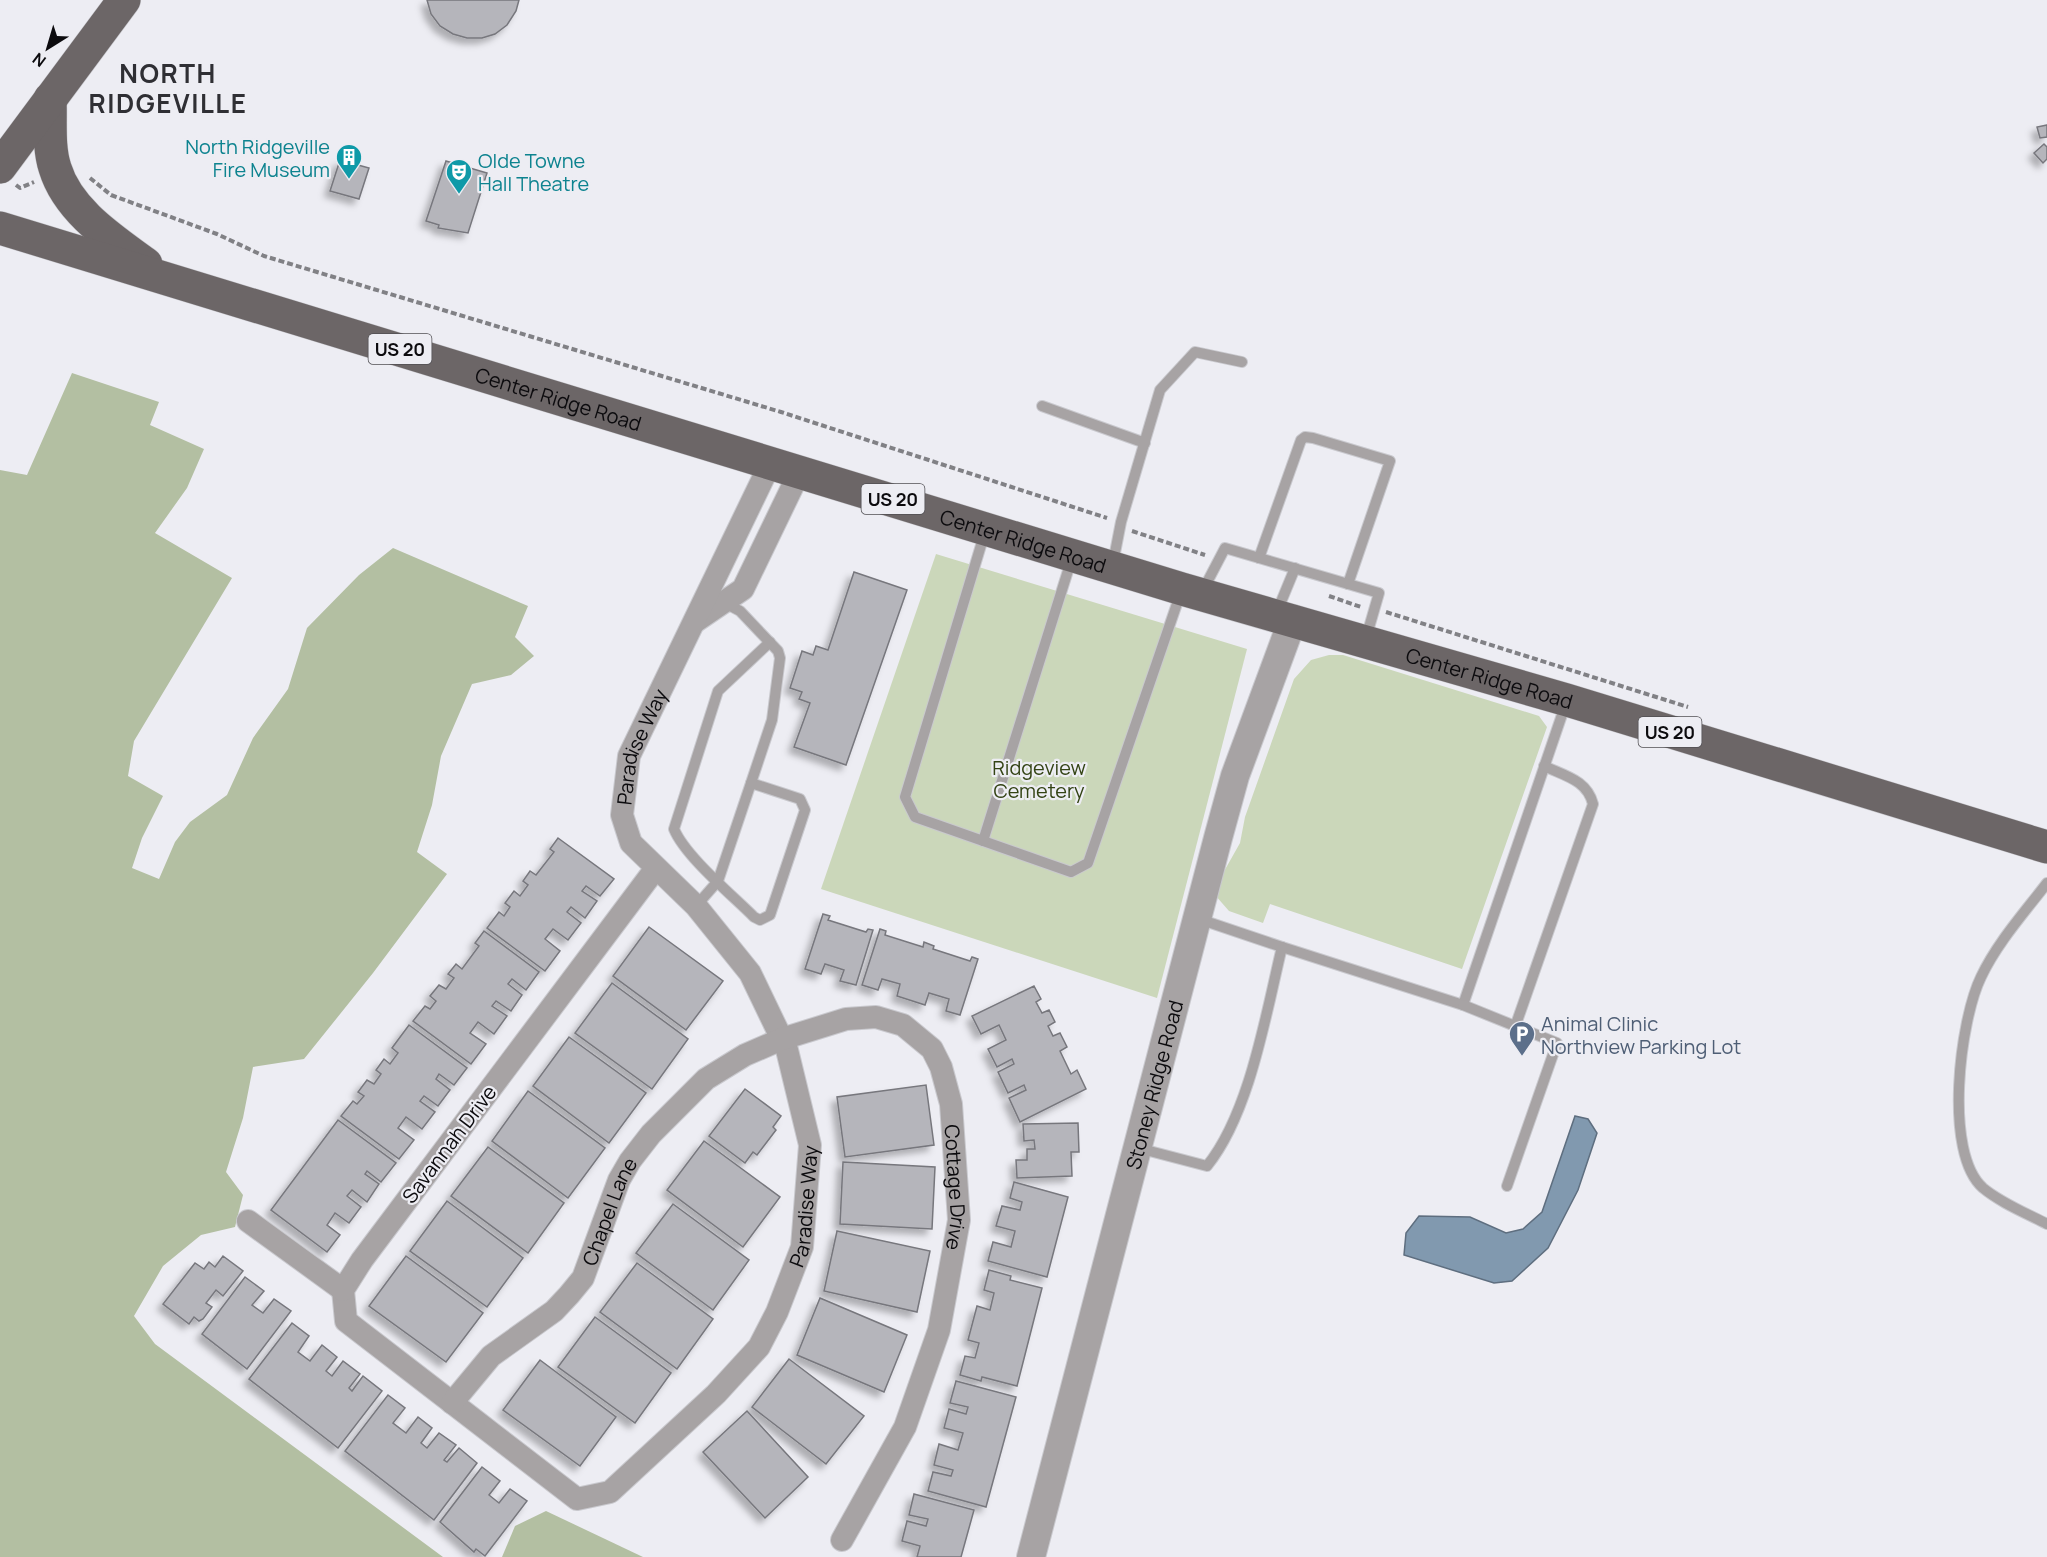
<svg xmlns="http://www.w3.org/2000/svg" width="2047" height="1557" font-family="Manrope,sans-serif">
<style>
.green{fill:#cbd7ba}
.forest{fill:#b3bfa2}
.water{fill:#8199af;stroke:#5e6e7f;stroke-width:1.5}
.building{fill:#b5b5bb;stroke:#77777d;stroke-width:1.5;filter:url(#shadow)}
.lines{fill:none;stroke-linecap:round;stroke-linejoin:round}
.service-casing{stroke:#c9c9ce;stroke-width:12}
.minor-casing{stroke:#c9c9ce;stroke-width:24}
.tertiary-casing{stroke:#c9c9ce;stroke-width:30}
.primary-casing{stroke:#c9c9ce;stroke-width:34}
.path{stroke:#818185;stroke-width:4;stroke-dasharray:6 3;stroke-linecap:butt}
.service{stroke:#a7a3a4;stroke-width:10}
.minor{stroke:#a7a3a4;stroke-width:22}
.tertiary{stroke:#a7a3a4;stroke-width:28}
.primary{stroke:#6c6667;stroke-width:33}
.labels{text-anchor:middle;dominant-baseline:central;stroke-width:4.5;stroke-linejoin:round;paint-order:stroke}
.shield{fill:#ededf3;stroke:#504f53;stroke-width:1.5}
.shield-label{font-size:18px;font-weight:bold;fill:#0c0b0e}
.culture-label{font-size:20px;fill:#0d838f;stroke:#ededf3;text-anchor:end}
.street-label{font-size:20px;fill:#0c0b0e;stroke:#ededf3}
.park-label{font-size:20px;fill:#334314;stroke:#ededf3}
.service-label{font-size:20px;fill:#4e5e75;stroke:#ededf3;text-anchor:start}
.district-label{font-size:26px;font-weight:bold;letter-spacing:1.5px;fill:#2f2f34;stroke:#ededf3}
</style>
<defs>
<filter id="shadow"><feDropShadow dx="-5.5" dy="5.5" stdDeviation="3" flood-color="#0004"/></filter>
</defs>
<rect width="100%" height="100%" fill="#ededf3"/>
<g class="green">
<polygon points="936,554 1247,649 1157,998 821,889"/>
<polygon points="1329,655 1343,655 1539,716 1547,727 1462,969 1270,904 1263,923 1229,911 1215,895 1218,882 1240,843 1245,817 1294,679 1311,660"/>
</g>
<g class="forest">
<polygon points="72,373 159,402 150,425 204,449 187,488 155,533 232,578 134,741 128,776 163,796 142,838 132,868 159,879 175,842 190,822 227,795 253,738 288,689 307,628 359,575 393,548 528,606 515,637 534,656 511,675 472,684 441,756 432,805 417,852 447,874 373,973 304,1059 253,1067 243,1118 226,1172 243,1195 235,1227 201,1235 163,1266 134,1316 155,1344 443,1557 0,1557 0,470 27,475"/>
<polygon points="546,1511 643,1557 502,1557 515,1526"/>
</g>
<polygon class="water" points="1575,1116 1588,1119 1597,1133 1578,1190 1548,1248 1512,1281 1494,1283 1404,1255 1406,1233 1419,1216 1470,1217 1506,1233 1523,1229 1542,1212"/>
<g class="building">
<polygon points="427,0 519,0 516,11 507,25 495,34 482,38 467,38 453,34 440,26 431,14"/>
<polygon points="2047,125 2047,137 2040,138 2037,127"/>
<polygon points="2044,144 2047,147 2047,159 2043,163 2034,153"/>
<polygon points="340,160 369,168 359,199 330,191"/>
<polygon points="446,161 487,173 468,233 438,228 439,225 426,221"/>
<polygon points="854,572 907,590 846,765 794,747 810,703 799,699 802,692 790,688 802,651 813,655 816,646 828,650"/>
<polygon points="558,838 614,879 600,896 586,886 582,891 597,901 585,918 571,907 567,912 581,923 568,940 553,929 545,939 560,951 545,971 487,928 499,912 504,916 510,907 505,903 514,891 520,896 528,885 523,881 530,871 536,875 554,852 550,849"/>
<polygon points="823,914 830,916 828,920 866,932 868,929 873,930 856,985 840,981 844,970 825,964 821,974 805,969"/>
<polygon points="649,927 723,981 686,1030 613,976"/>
<polygon points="880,929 886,931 885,935 923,947 924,942 934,946 933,949 970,961 972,957 978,959 960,1015 946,1011 949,999 929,993 925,1005 897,996 900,984 882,979 878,990 862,985"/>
<polygon points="484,931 539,972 526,990 512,979 508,984 522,995 511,1011 496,1001 492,1006 507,1016 494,1034 478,1022 470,1033 486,1044 471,1064 413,1021 425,1006 430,1009 436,1001 430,996 439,985 446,989 454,978 448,974 456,964 462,969 479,946 475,943"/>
<polygon points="612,983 688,1039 652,1089 575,1033"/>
<polygon points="1034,986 1041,999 1036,1002 1042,1013 1049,1010 1055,1022 1048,1026 1053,1036 1060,1033 1067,1047 1060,1051 1071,1074 1077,1070 1086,1089 1020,1122 1009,1098 1026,1090 1024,1085 1008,1093 998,1072 1014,1064 1012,1059 997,1067 988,1049 1006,1040 999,1025 981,1034 972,1016"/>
<polygon points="409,1025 467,1068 454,1085 439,1074 436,1079 450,1090 438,1106 424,1096 420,1101 435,1112 422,1129 406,1117 398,1128 414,1140 399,1159 341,1116 353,1101 357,1104 364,1096 358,1092 367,1080 374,1084 381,1074 376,1070 384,1059 390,1064 398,1053 392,1048"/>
<polygon points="569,1037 646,1093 609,1143 533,1086"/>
<polygon points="926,1085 934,1145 845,1157 837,1097"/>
<polygon points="745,1089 781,1116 773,1127 776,1130 757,1155 753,1152 745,1163 709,1136"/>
<polygon points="528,1091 605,1148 568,1198 492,1141"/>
<polygon points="338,1120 396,1163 381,1182 367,1171 365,1174 379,1184 367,1202 352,1190 347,1196 361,1207 349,1223 335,1213 327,1225 340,1235 327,1252 271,1210"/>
<polygon points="1078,1123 1079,1152 1071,1152 1072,1176 1017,1178 1016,1160 1027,1160 1027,1149 1035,1149 1034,1140 1024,1141 1023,1124"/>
<polygon points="704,1141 780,1197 743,1247 667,1190"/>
<polygon points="488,1147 564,1203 528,1253 451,1196"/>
<polygon points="843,1162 935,1167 932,1229 840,1224"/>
<polygon points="1014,1182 1068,1197 1047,1277 988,1261 993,1242 1011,1247 1015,1231 996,1226 1002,1206 1020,1210 1022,1202 1010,1198"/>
<polygon points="447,1201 523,1258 487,1307 410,1251"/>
<polygon points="673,1204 749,1260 713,1310 636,1253"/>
<polygon points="837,1231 930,1251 917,1312 824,1291"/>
<polygon points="223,1256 243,1271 223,1296 216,1290 206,1303 212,1307 203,1319 199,1321 194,1317 189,1324 163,1304 195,1263 204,1269 209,1262 215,1267"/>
<polygon points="406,1256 483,1313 446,1362 369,1306"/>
<polygon points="637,1263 713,1319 677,1369 600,1312"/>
<polygon points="989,1270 1011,1276 1010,1280 1042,1288 1017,1386 982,1377 981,1381 960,1375 965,1356 975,1358 979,1343 968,1340 977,1306 990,1310 994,1293 984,1290"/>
<polygon points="245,1277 264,1291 252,1305 263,1313 274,1299 291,1311 247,1369 202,1334"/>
<polygon points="820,1298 907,1335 884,1392 797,1355"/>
<polygon points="595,1317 671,1373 635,1423 558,1367"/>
<polygon points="292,1323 309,1336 298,1352 310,1361 322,1345 337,1357 326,1371 332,1376 343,1361 360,1374 349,1388 352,1391 363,1376 382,1391 338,1448 249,1379"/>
<polygon points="789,1359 864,1416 826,1464 752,1407"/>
<polygon points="540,1360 616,1417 580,1466 503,1410"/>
<polygon points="956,1381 1016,1397 986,1507 928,1491 933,1472 951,1476 953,1470 934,1465 939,1444 958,1450 963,1433 944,1428 949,1409 966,1414 968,1407 950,1403"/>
<polygon points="388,1395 405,1408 393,1423 406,1433 418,1417 432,1428 421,1443 427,1448 439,1433 456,1445 444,1460 447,1462 459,1448 477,1463 434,1520 345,1451"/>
<polygon points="747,1411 808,1477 765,1518 703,1452"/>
<polygon points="482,1467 500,1481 489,1495 499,1503 510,1489 527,1501 485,1556 476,1549 474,1552 440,1522"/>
<polygon points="914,1494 974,1510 961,1557 917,1557 920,1546 902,1541 907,1521 926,1526 928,1519 909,1515"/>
</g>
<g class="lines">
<g class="service-casing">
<g id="service">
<polyline points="1042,406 1145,443"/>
<polyline points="985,532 905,797 915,817 1071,872 1088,863 1181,592"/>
<polyline points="1259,558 1301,440 1305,437 1313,438 1390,461 1348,584"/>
<polyline points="1113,563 1121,522 1160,390 1195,352 1242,362"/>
<polyline points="1202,592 1225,548 1379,593 1366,638"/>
<polyline points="1276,614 1295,568"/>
<path d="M 751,783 L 800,799 L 805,810 L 770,915 L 760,920 L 754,917 C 732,895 685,856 674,829 L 718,691 L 770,642"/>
<polyline points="983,841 1072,558"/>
<path d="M 2047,883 C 2024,913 1997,943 1981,977 C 1960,1020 1943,1153 1983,1188 C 2001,1203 2026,1213 2047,1224"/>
<polyline points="696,906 718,881 751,783 772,720 780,658 778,651 740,611 723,602"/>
<polyline points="1282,947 1463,1005 1566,703"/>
<polyline points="1463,1005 1557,1043 1507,1186"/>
<path d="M 1515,1027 L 1593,804 C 1587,780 1565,776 1544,766"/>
<path d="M 1138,1148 L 1207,1166 C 1250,1113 1266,1013 1282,947 L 1199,919"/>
</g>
</g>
<g class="minor-casing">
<g id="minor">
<polyline points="696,621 743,589 800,471"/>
<path id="s1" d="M 656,868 L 362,1260 L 343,1290 L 346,1321 L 577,1499 L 610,1492 L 716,1394 L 759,1347 L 777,1312 L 802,1247 L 810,1145 L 787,1050 L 750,973 L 696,906 L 631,843 L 622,815 L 629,756 L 771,462"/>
<polyline points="248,1221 343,1290"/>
<path id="s2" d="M 452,1403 L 491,1356 L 554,1311 L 569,1295 L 583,1278 L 619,1180 L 630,1161 L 651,1134 L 706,1079 L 745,1055 L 782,1039 L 846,1019 L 876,1017 L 903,1025 L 932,1049 L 941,1067 L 951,1104 L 959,1220 L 939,1330 L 905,1427 L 842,1540"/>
</g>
</g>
<g class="tertiary-casing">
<g id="tertiary">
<path id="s3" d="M 1031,1557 L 1218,838 L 1235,776 L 1293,619"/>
</g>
</g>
<g class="primary-casing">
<g id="primary">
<path d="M 50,99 C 51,121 48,147 55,168 C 68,211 112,239 146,264"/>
<polyline points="0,167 124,0"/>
<path id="s4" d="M 0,228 L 1182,589 L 1567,700 L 2047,847"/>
</g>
</g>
<g class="path">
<polyline points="90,178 111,195 217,234 264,256 781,412 1107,518"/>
<polyline points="16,185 20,188 34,182"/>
<polyline points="1132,531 1205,555"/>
<polyline points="1329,596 1361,607"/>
<polyline points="1386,612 1688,707"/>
</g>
<use href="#service" class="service"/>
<use href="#minor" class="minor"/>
<use href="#tertiary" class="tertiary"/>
<use href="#primary" class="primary"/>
</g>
<defs>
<g id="building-pin" transform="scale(1.35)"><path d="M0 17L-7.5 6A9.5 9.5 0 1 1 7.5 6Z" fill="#0f9aa8" stroke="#ededf3"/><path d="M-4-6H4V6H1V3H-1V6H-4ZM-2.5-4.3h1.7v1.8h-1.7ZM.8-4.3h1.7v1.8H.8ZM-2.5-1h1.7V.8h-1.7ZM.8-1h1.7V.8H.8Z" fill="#fff"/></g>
<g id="theatre-pin" transform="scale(1.35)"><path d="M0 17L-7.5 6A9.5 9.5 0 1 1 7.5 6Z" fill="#0f9aa8" stroke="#ededf3"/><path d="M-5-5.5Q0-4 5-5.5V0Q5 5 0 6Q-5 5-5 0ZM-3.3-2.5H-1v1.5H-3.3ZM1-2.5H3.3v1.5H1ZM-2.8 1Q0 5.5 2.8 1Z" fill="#fff"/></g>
<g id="parking-pin" transform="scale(1.35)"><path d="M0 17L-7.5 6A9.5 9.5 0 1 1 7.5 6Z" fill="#5c6f8a" stroke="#ededf3"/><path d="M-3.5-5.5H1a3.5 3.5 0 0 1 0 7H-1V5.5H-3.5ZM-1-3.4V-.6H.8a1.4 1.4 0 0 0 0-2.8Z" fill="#fff"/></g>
</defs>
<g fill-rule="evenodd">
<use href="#building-pin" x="349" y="157"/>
<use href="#theatre-pin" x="459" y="172"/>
<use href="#parking-pin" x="1522" y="1034"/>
</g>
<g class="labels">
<g class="shield">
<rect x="368.5" y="334" width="63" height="30" rx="4.5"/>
<rect x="861.5" y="484" width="63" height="30" rx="4.5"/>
<rect x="1638.5" y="717" width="63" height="30" rx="4.5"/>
</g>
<g class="shield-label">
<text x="400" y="349">US 20</text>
<text x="893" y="499">US 20</text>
<text x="1670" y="732">US 20</text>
</g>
<g class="culture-label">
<text x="330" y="146">North Ridgeville<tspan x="330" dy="23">Fire Museum</tspan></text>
<text x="478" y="160" text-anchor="start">Olde Towne<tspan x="478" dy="23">Hall Theatre</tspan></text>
</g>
<g class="street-label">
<text stroke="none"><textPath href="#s4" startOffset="584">Center Ridge Road</textPath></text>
<text stroke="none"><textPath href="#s4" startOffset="1070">Center Ridge Road</textPath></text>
<text stroke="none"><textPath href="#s4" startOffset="1556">Center Ridge Road</textPath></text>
<text stroke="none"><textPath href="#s1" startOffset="1762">Paradise Way</textPath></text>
<text stroke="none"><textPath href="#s3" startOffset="488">Stoney Ridge Road</textPath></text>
<text transform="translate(449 1144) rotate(-53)">Savannah Drive</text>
<text stroke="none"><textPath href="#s2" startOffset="812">Cottage Drive</textPath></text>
<text stroke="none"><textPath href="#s1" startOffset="1240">Paradise Way</textPath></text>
<text stroke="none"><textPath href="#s2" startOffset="254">Chapel Lane</textPath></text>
</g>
<g class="park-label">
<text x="1039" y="767">Ridgeview<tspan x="1039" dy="23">Cemetery</tspan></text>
</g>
<g class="service-label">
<text x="1541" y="1023">Animal Clinic<tspan x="1541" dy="23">Northview Parking Lot</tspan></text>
</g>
<g class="district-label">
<text x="168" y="73">NORTH<tspan x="168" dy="30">RIDGEVILLE</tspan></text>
</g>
</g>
<g transform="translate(48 48) rotate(217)" stroke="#ededf3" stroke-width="4.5" paint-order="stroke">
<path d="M0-4.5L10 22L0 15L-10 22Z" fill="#0c0b0e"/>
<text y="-9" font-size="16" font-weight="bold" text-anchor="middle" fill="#0c0b0e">N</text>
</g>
</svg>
